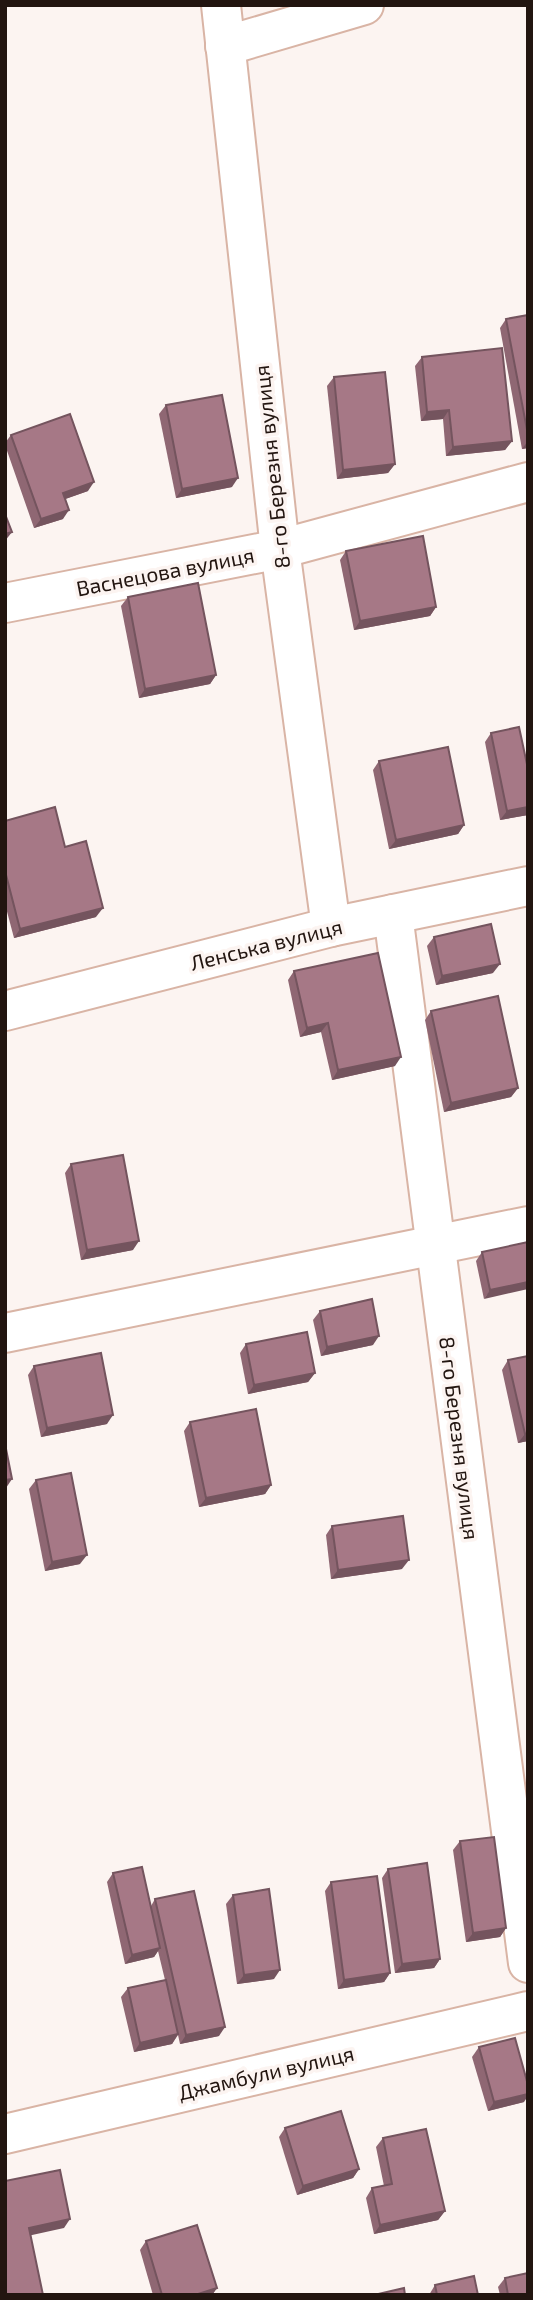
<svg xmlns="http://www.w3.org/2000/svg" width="533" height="2300" font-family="'Exo 2',sans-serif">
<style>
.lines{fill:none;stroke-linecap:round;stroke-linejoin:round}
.street-casing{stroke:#d9b4a5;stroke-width:42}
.street{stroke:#fff;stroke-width:38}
.wall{fill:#8f6773}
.shaded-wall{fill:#74545e}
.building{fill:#a67886;stroke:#74545e;stroke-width:2}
.labels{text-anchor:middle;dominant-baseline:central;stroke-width:7;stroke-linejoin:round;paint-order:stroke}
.street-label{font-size:21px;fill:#221510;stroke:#fcf4f1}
</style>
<rect width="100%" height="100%" fill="#fcf4f1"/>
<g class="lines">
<g class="street-casing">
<g id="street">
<polyline points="221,5 280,549 331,927"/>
<polyline points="225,46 364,5"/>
<polyline points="5,603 280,549 528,482"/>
<polyline points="393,914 528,1963"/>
<polyline points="5,1011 331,927 528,886"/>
<polyline points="5,1333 528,1226"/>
<polyline points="5,2134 528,2011"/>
</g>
</g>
<use href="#street" class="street"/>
</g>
<g class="wall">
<polygon points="528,315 528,448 522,449 500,328 506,319"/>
<polygon points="422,357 512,441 505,450 446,456 443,419 421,421 415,366"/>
<polygon points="334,377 395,464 388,473 337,479 327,386"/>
<polygon points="166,405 232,487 176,498 159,414"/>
<polygon points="11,435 88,491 65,499 63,519 34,528 5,445 5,443"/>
<polygon points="346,551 436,607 430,616 354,630 340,560"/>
<polygon points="128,597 216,675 210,684 139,698 121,606"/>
<polygon points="491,733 528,769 528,815 500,820 485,742"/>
<polygon points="379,761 464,825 458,834 389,849 373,770"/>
<polygon points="5,821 96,917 14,938 5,904"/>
<polygon points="434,937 493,973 436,985 427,946"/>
<polygon points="294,971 395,1066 332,1080 321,1032 300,1037 288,980"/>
<polygon points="431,1011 518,1088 511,1097 444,1112 425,1020"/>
<polygon points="71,1164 133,1250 81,1260 65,1173"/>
<polygon points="528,1242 484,1299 476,1261 482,1252"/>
<polygon points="320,1311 373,1345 321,1356 313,1320"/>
<polygon points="246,1344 315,1373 308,1382 248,1394 240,1353"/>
<polygon points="508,1360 528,1441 518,1443 502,1370"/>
<polygon points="34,1366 107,1424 41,1437 28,1375"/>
<polygon points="190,1422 271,1485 265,1494 199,1507 184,1431"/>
<polygon points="36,1480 80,1564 45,1571 29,1489"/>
<polygon points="332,1526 402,1569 331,1579 326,1535"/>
<polygon points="460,1841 506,1928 500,1937 466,1942 453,1850"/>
<polygon points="388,1869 440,1959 434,1968 395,1973 382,1878"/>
<polygon points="113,1873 151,1906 155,1899 219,2036 180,2044 178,2035 172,2044 134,2052 121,1997 128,1988 165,1980 158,1951 154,1957 125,1964 107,1882"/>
<polygon points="331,1882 390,1973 384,1982 338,1989 325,1891"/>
<polygon points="233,1895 274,1979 237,1984 226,1904"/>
<polygon points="479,2047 524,2102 488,2111 472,2057"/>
<polygon points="285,2128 359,2169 353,2178 297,2195 279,2137"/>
<polygon points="383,2138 445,2211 438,2220 374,2234 366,2198 372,2188 384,2186 376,2147"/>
<polygon points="146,2241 217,2288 212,2295 153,2295 140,2250"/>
<polygon points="505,2278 528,2295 500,2295 498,2287"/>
<polygon points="435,2285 478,2295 429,2295"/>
</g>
<g class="shaded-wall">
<polygon points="449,410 443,419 421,421 427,412"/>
<polygon points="512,441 505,450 446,456 453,447"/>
<polygon points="528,441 528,448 522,449"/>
<polygon points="395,464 388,473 337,479 343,470"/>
<polygon points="238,478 232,487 176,498 182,489"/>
<polygon points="94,482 88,491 57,502 63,493"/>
<polygon points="69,510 63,519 34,528 41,519"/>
<polygon points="12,532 5,541 5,534"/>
<polygon points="436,607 430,616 354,630 360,621"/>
<polygon points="216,675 210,684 139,698 145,689"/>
<polygon points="528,807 528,815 500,820 507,811"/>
<polygon points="464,825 458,834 389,849 396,840"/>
<polygon points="103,908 96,917 14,938 20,929"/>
<polygon points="500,964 493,973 436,985 442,976"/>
<polygon points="328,1023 321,1032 300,1037 307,1028"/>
<polygon points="401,1057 395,1066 332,1080 338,1070"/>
<polygon points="518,1088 511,1097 444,1112 451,1103"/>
<polygon points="139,1241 133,1250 81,1260 87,1250"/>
<polygon points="528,1282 528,1289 484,1299 490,1290"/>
<polygon points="379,1336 373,1345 321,1356 327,1347"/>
<polygon points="315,1373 308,1382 248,1394 254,1385"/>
<polygon points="113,1415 107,1424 41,1437 47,1428"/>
<polygon points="528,1433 528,1441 518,1443 525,1434"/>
<polygon points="12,1479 6,1488 5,1488 5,1480"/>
<polygon points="271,1485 265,1494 199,1507 206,1498"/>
<polygon points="87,1555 80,1564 45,1571 52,1562"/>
<polygon points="409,1560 402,1569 331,1579 338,1570"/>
<polygon points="506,1928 500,1937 466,1942 473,1933"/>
<polygon points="160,1948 154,1957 125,1964 132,1955"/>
<polygon points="440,1959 434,1968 395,1973 402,1964"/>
<polygon points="280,1970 274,1979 237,1984 244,1975"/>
<polygon points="390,1973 384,1982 338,1989 344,1980"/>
<polygon points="225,2027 219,2036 180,2044 186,2035"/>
<polygon points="178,2034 172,2044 134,2052 140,2043"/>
<polygon points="528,2094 528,2096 524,2102 488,2111 494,2102"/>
<polygon points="359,2169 353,2178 297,2195 303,2186"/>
<polygon points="445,2211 438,2220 374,2234 380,2225"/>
<polygon points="70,2219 64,2228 23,2237 29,2228"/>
<polygon points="217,2288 212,2295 195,2295"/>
</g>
<g class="building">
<polygon points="528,315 528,435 506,319"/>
<polygon points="502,348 512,441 453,447 449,410 427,412 422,357"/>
<polygon points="385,372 395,464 343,470 334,377"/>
<polygon points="222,395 238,478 182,489 166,405"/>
<polygon points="70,414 94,482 63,493 69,510 41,519 11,435"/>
<polygon points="5,514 12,532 5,534"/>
<polygon points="423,536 436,607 360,621 346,551"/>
<polygon points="198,583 216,675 145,689 128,597"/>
<polygon points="519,727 528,769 528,807 507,811 491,733"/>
<polygon points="448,747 464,825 396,840 379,761"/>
<polygon points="55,807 65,847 86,841 103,908 20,929 5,871 5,821"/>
<polygon points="491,924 500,964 442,976 434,937"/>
<polygon points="378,953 401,1057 338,1070 328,1023 307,1028 294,971"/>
<polygon points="498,996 518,1088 451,1103 431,1011"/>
<polygon points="123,1155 139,1241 87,1250 71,1164"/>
<polygon points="528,1242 528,1282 490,1290 482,1252"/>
<polygon points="372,1299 379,1336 327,1347 320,1311"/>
<polygon points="307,1332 315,1373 254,1385 246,1344"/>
<polygon points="101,1353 113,1415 47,1428 34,1366"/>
<polygon points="528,1356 528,1433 525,1434 508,1360"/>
<polygon points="256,1409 271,1485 206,1498 190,1422"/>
<polygon points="5,1444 12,1479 5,1480"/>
<polygon points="71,1473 87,1555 52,1562 36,1480"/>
<polygon points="403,1516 409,1560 338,1570 332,1526"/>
<polygon points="494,1837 506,1928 473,1933 460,1841"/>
<polygon points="427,1863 440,1959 402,1964 388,1869"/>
<polygon points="142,1867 160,1948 132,1955 113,1873"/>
<polygon points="377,1876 390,1973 344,1980 331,1882"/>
<polygon points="269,1889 280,1970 244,1975 233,1895"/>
<polygon points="194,1891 225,2027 186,2035 155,1899"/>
<polygon points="166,1980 178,2034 140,2043 128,1988"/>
<polygon points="515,2038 528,2085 528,2094 494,2102 479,2047"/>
<polygon points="341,2111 359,2169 303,2186 285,2128"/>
<polygon points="426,2129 445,2211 380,2225 372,2188 392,2184 383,2138"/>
<polygon points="60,2170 70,2219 29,2228 43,2295 5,2295 5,2181"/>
<polygon points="197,2225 217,2288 195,2295 162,2295 146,2241"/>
<polygon points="528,2273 528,2295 508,2295 505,2278"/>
<polygon points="474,2276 478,2295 437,2295 435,2285"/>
<polygon points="404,2288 405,2295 374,2295"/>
</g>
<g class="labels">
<g class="street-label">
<text transform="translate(271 467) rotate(-96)">8-го Березня вулиця</text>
<text transform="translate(165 571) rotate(-11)">Васнецова вулиця</text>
<text transform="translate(266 944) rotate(-14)">Ленська вулиця</text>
<text transform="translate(460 1438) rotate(83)">8-го Березня вулиця</text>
<text transform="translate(266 2072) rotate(-13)">Джамбули вулиця</text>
</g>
</g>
<rect width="533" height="2300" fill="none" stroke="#221510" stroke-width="14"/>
</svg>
